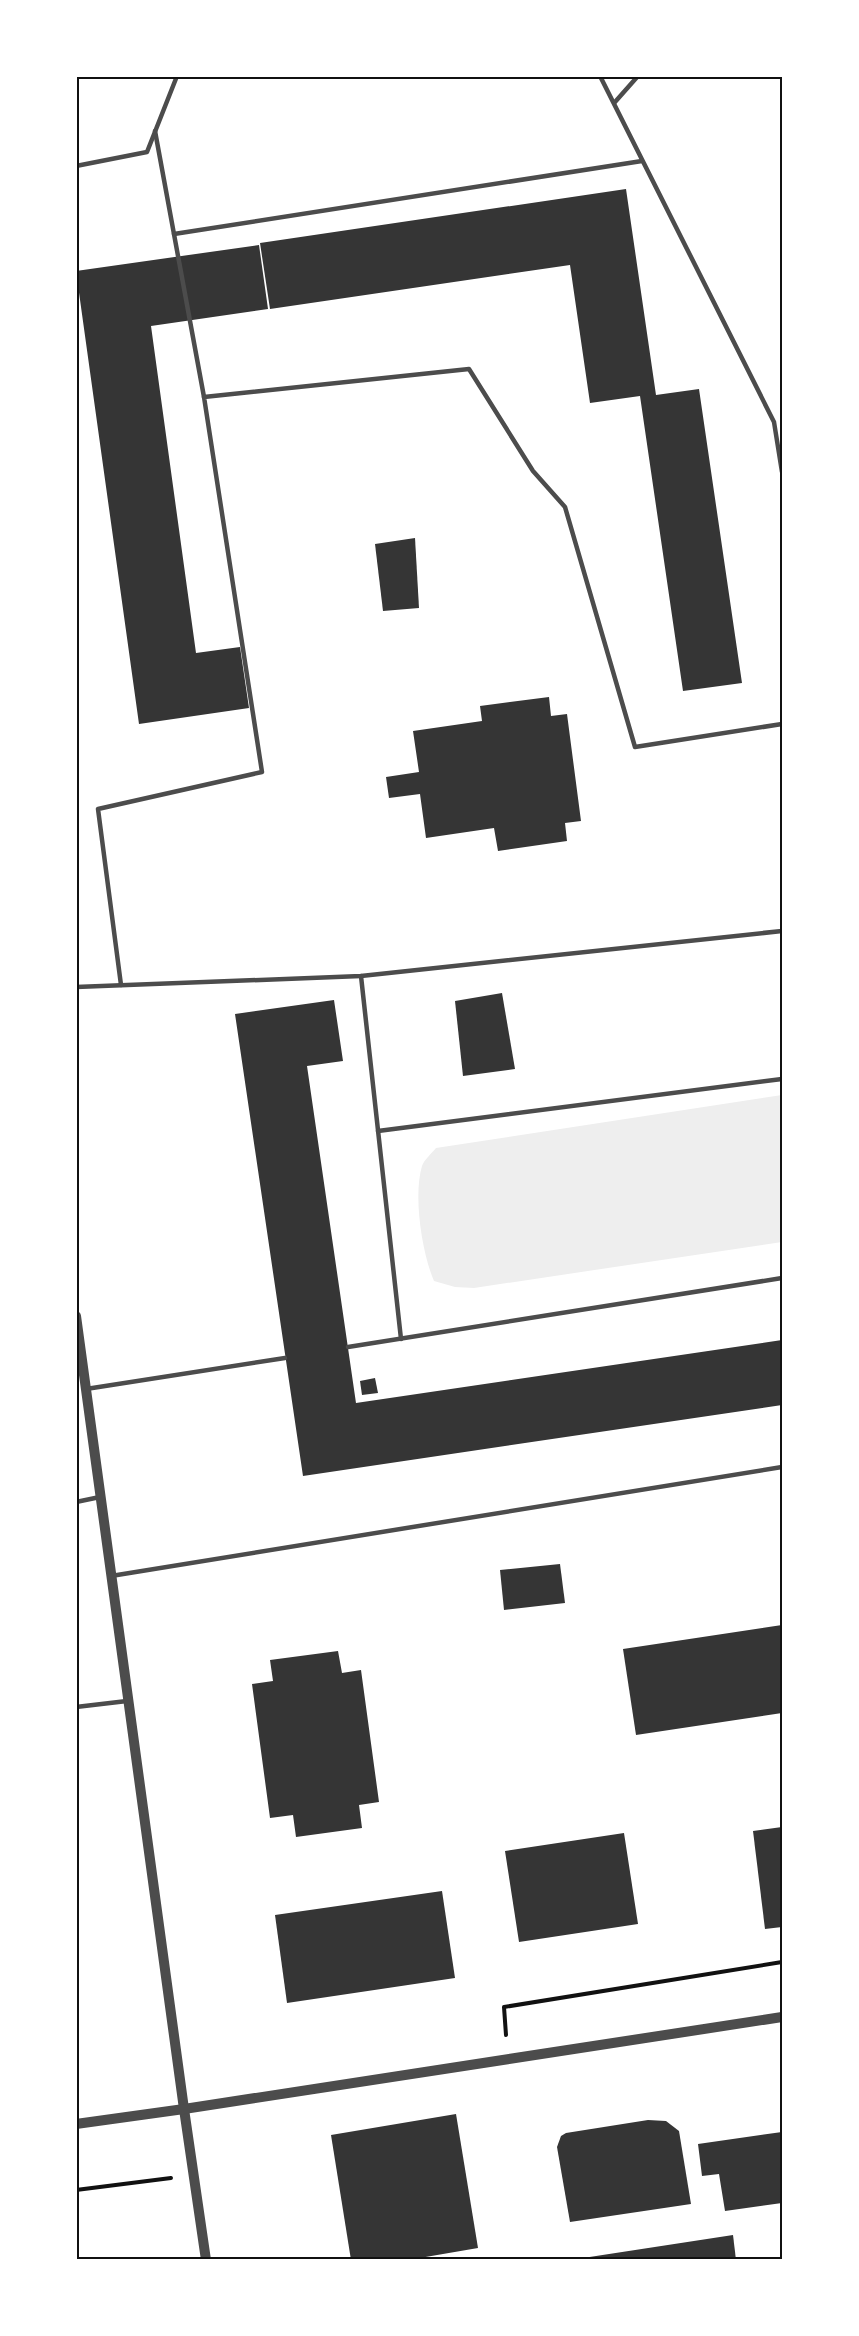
<svg xmlns="http://www.w3.org/2000/svg" width="859" height="2336" font-family="Georgia,serif">
<style>
.green{fill:#eee}
.building{fill:#353535}
.lines{fill:none;stroke-linecap:round;stroke-linejoin:round}
.path{stroke:#111;stroke-width:4}
.service{stroke:#4c4c4c;stroke-width:4.5}
.tertiary{stroke:#4c4c4c;stroke-width:10}
.neatline{fill:none;stroke:#111;stroke-width:2}
</style>
<rect width="100%" height="100%" fill="#fff"/>
<path class="green" d="M 782,1095 L 782,1242 L 474,1288 L 455,1287 L 434,1281 C 422,1253 413,1196 422,1166 C 424,1160 432,1153 436,1148 Z"/>
<g class="building">
<polygon points="626,189 656,395 699,389 742,683 683,691 640,396 590,403 570,265 270,309 260,243"/>
<polygon points="259,245 268,309 151,326 196,653 240,647 249,708 139,724 76,271"/>
<polygon points="415,538 419,608 383,611 375,544"/>
<polygon points="549,697 551,716 567,714 581,821 565,823 567,841 498,851 494,828 426,838 420,794 389,798 386,777 419,772 413,731 482,721 480,706"/>
<polygon points="502,993 515,1069 463,1076 455,1001"/>
<polygon points="334,1000 343,1061 307,1066 356,1403 782,1340 782,1405 303,1476 235,1014"/>
<polygon points="375,1378 378,1393 362,1395 360,1381"/>
<polygon points="560,1564 565,1603 504,1610 500,1570"/>
<polygon points="782,1625 782,1713 636,1735 623,1649"/>
<polygon points="338,1651 342,1673 361,1670 379,1802 359,1805 362,1828 296,1837 293,1815 270,1818 252,1684 273,1681 270,1660"/>
<polygon points="782,1827 782,1927 765,1929 753,1831"/>
<polygon points="624,1833 638,1924 519,1942 505,1851"/>
<polygon points="442,1891 455,1978 287,2003 275,1915"/>
<polygon points="456,2114 478,2248 408,2260 351,2260 331,2135"/>
<polygon points="648,2120 666,2121 679,2131 691,2204 570,2222 557,2147 561,2136 566,2133"/>
<polygon points="782,2132 782,2203 725,2211 719,2174 702,2176 698,2144"/>
<polygon points="733,2235 736,2260 583,2260 583,2258"/>
</g>
<g class="lines">
<g class="path">
<polyline points="506,2035 504,2007 782,1962"/>
<polyline points="76,2190 171,2178"/>
</g>
<g class="service">
<polyline points="600,76 774,422 782,472"/>
<polyline points="615,102 638,76"/>
<polyline points="155,131 204,397"/>
<polyline points="76,166 147,152 177,76"/>
<polyline points="174,234 642,161"/>
<polyline points="361,976 401,1339"/>
<polyline points="121,985 98,809 262,772 204,397 469,369 533,471 565,507 635,747 782,724"/>
<polyline points="76,987 361,976 782,931"/>
<polyline points="378,1131 782,1079"/>
<polyline points="348,1347 782,1278"/>
<polyline points="86,1389 285,1358"/>
<polyline points="76,1502 100,1497"/>
<polyline points="111,1576 782,1467"/>
<polyline points="76,1707 127,1701"/>
</g>
<g class="tertiary">
<polyline points="76,1316 184,2109 206,2260"/>
<polyline points="76,2124 184,2109 782,2017"/>
</g>
</g>
<rect width="859" height="2336" fill="none" stroke="#ffffff" stroke-width="156"/>
<rect x="78" y="78" width="703" height="2180" class="neatline"/>
</svg>
